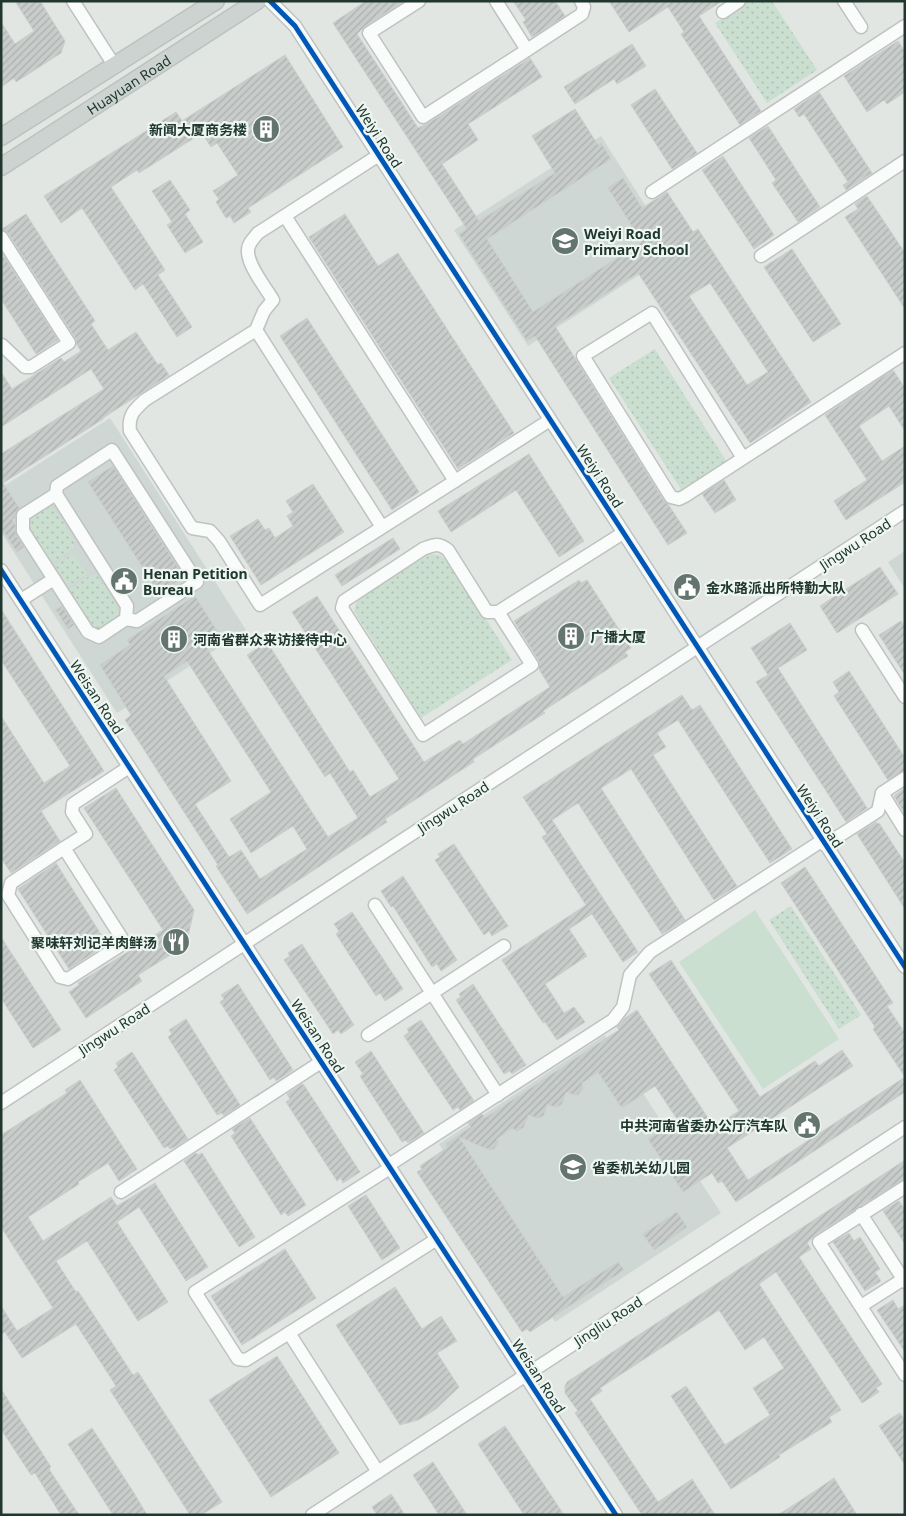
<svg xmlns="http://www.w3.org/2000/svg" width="906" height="1516" font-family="'Noto Sans','Noto Sans SC',sans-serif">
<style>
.built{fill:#ced7d3}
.grass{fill:url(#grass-dots)}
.green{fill:#cadfcf}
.building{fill:url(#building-hatch);stroke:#cacfcc;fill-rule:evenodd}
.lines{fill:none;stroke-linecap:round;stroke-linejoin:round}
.minor-casing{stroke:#bec3c0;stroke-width:15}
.major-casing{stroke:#bbc3bf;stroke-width:19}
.minor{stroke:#fafbfb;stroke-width:12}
.major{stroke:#ccd3d0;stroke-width:16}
.cycleway-casing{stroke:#eef6f1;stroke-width:8}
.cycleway{stroke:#0057b8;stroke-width:5}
.labels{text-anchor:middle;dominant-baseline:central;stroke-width:4.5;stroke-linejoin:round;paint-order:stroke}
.street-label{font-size:14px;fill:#20372f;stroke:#eef6f1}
.poi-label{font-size:14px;font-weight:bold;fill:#20372f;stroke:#eef6f1;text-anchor:start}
</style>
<defs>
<pattern id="grass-dots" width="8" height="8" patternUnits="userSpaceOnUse" patternTransform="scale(1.25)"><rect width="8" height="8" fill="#cadfcf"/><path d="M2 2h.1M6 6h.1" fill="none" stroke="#adc0b2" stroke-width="1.8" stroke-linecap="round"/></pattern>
<pattern id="building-hatch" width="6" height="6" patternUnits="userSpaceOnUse" patternTransform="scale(1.25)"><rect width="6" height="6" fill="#c8cdcb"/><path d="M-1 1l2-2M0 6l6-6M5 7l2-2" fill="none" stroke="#acb1af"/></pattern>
</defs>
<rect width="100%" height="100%" fill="#e1e6e3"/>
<g class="built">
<polygon points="601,136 675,252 528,346 454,230"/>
<polygon points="110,418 246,630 117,713 1,532 1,488"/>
<polygon points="905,551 905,589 888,562"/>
<polygon points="605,1035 721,1213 555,1322 439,1144"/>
</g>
<g class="grass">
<polygon points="748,1 772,1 817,70 767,103 715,23"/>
<polygon points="655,349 727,462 682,491 609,378"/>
<path d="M 46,507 L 51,507 L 54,509 C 59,516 79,541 73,548 C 68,554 58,558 52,562 L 47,560 L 26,528 L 25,520 Z"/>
<polygon points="73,554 87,574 68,586 55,565"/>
<polygon points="431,554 440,555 450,563 512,660 421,718 354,611 356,603 363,596 420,560"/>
<path d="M 91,575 L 96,575 L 99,578 C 103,585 123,610 117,617 C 113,622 102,627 97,630 L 92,628 L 69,594 L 70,589 Z"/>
<polygon points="791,906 861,1015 839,1029 769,920"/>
</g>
<polygon class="green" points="755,910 839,1039 763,1089 679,962"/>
<g class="building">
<polygon points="15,1 40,1 65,41 61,53 16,82 14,78 1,87 1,22 15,44 34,31"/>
<path d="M 366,1 L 404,1 L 365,26 L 357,34 L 418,128 L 427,124 L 530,58 L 542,77 L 468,124 L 478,140 L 442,164 L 479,221 L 555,173 L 532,136 L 575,109 L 598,145 L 601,143 L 611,159 L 487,239 L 533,312 L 642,242 L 608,188 L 623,178 L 642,208 L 667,192 L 693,232 L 698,229 L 811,402 L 750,443 L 638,273 L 555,326 L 664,501 L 668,504 L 687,533 L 668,545 L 535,336 L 527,341 L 459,234 L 467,229 L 333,23 ZM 710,283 L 768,372 L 747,385 L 689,296 Z"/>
<polygon points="513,1 555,1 565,16 532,37 523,22 526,20"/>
<polygon points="609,1 722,1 699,16 761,111 740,125 681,34 684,32 668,7 629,32"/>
<polygon points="898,41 905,52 905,92 887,104 884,100 867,112 844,76"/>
<polygon points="632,44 646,66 617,84 614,79 575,104 564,87"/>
<polygon points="285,55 343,147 248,208 251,212 234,223 230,216 226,218 216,202 219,199 213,191 238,175 217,143 211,147 202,133 139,173 137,170 111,187 165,270 158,275 192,327 177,337 143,284 135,290 82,208 61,223 44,196 176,112 182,121"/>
<polygon points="655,89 697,153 672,169 631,105"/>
<polygon points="819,92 872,173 846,190 843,185 848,182 804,114 799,117 794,109"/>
<polygon points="768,126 820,207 798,222 772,183 776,180 749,138"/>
<polygon points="723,156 774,235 754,249 702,170"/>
<polygon points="170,180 190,210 185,214 203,242 185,253 167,225 172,222 152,191"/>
<polygon points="867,196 905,253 905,309 845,217 858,209 855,204"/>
<polygon points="26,214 95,321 91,324 108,350 136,332 158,365 161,363 169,375 103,418 103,419 3,483 19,508 16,512 15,518 12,520 15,524 16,535 24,547 17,552 1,528 1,454 104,389 91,369 1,427 1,372 12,389 61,358 64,362 81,351 77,345 76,339 8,233 2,229"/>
<polygon points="345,214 378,266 398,253 514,433 458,469 309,237"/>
<polygon points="792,249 841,324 813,342 764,267"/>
<polygon points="1,252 58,340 36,354 1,299"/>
<polygon points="307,318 419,492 392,510 280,336"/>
<polygon points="893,370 905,388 905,431 889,406 859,426 882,461 905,446 905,482 846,520 834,501 867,480 825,415"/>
<polygon points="529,454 584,541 559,557 516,490 451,532 438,511"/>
<polygon points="113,466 184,577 159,593 88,482"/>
<polygon points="724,480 736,500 715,513 702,494"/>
<polygon points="313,484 344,532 261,585 230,536 258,519 265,530 269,528 275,538 293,526 287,516 293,512 286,501"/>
<polygon points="393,538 400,549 342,586 335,575"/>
<polygon points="880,567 898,594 837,633 820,606"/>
<path d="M 579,580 L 581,583 L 587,580 L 631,648 L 625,652 L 628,656 L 543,711 L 545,713 L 473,759 L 474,762 L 385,819 L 387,822 L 247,914 L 216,866 L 218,865 L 125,720 L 131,715 L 100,665 L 130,645 L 127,640 L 195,596 L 222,639 L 207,649 L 328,837 L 358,818 L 330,773 L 325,777 L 247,655 L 267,642 L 350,772 L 353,770 L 370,797 L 399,779 L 292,612 L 317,596 L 424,762 L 460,740 L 463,744 L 550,687 L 539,669 L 539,661 L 514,621 ZM 187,661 L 271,792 L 230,819 L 251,853 L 293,826 L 307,849 L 260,879 L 241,850 L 229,857 L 195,804 L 231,781 L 164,676 Z"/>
<polygon points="62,606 74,625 68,629 56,610"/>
<polygon points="1,609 104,771 41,811 60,841 11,873 1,858 1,716 44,783 70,766 1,660"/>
<polygon points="901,621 905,627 905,675 879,635"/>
<polygon points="790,623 807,650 778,668 867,808 846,822 756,682 768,675 751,648"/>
<polygon points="849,671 905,758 905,770 888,780 834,696 839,692 833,682"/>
<polygon points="682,695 692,710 700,705 792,849 770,863 678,720 657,733 666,747 653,755 737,886 714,900 631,769 601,788 685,920 662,934 578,803 552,820 638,952 623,962 592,914 569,929 587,956 545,984 564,1013 574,1007 585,1022 557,1040 545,1022 543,1023 502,960 586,905 542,837 547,834 523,797"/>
<polygon points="116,788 194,910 186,945 138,975 142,981 86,1018 69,992 79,985 78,983 163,930 84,808"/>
<polygon points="905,788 905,814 894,796"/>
<polygon points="876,822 878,824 879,823 905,863 905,909 857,834"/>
<polygon points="454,844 508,926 492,936 489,931 484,935 435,860 440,857 438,854"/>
<polygon points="56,863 107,944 69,969 18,889"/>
<polygon points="805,867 893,1003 887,1006 905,1033 905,1077 873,1029 875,1027 781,883"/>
<polygon points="403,876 457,960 441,971 437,964 432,967 393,906 391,907 381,891"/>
<polygon points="352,912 403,989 385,1001 380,993 376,996 336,934 339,931 334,924"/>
<polygon points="1,937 61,1030 33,1048 1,998"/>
<polygon points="302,944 354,1025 341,1034 338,1030 333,1034 284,960 290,956 288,953"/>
<polygon points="671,960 760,1097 815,1061 819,1066 842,1050 853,1066 727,1148 748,1180 905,1077 905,1092 736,1202 722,1181 718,1183 712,1173 683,1192 648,1139 677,1119 655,1086 622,1108 598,1072 582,1083 583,1088 578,1095 575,1095 566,1092 562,1104 559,1106 555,1107 547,1104 544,1115 541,1117 537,1118 528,1115 524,1127 517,1131 512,1128 497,1139 498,1143 494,1149 490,1150 459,1137 563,1297 618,1262 624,1270 530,1332 527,1329 522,1332 417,1172 422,1169 420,1166 448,1147 446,1144 471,1127 468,1123 482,1114 485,1118 619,1030 617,1027 625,1018 637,1010 714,1127 739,1111 649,974"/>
<polygon points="238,984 293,1070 276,1081 274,1077 270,1080 220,1002 224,999 221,995"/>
<polygon points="473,984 526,1065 512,1074 510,1071 504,1074 456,1000 461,997 459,994"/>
<polygon points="186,1019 240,1105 224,1116 222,1113 217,1115 168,1037 172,1034 169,1030"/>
<polygon points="421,1020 474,1101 460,1110 458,1107 453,1110 404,1036 409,1032 407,1029"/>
<polygon points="371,1051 424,1133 408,1143 406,1140 402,1142 360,1076 363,1074 355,1062"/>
<polygon points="132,1052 188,1139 175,1147 170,1149 168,1146 164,1148 114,1070 118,1067 116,1063"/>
<polygon points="80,1080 137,1169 119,1181 108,1163 78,1182 79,1184 28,1217 43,1241 111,1197 117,1206 155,1183 208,1267 186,1281 139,1207 117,1222 168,1302 138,1321 87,1241 56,1261 76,1292 78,1291 133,1375 138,1372 222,1502 201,1515 190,1515 110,1390 116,1386 76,1324 22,1358 5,1332 1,1334 1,1306 17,1331 53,1308 1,1227 1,1135 67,1093 65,1090"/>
<polygon points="302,1084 304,1085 360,1172 343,1183 341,1178 337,1181 286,1102 290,1099 287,1094"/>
<polygon points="250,1118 306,1205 288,1216 285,1212 281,1215 231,1136 235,1133 232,1129"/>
<polygon points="196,1153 198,1155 202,1153 255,1237 239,1247 184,1161"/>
<polygon points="905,1160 905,1178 815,1235 807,1243 811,1249 799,1257 882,1384 876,1388 879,1392 862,1403 776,1272 759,1284 841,1410 829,1417 832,1422 779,1455 780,1457 731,1489 671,1396 686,1386 725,1445 770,1415 753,1388 784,1368 764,1337 745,1350 719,1310 600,1388 602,1391 590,1399 658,1502 692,1479 715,1515 642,1515 575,1413 578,1411 565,1393 565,1386 567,1382"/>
<polygon points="366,1195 400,1248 382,1260 348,1206"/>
<polygon points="899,1201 905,1210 905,1244 883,1211"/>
<polygon points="677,1212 687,1227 654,1250 643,1234"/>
<polygon points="849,1233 854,1241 860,1237 880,1269 875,1272 881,1281 865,1291 833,1242"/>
<polygon points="285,1249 316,1298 242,1345 211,1296"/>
<polygon points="395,1287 422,1329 441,1316 457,1341 437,1353 459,1387 436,1409 418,1420 400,1425 336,1325"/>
<polygon points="893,1300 898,1309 905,1305 905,1352 877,1310"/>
<polygon points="277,1356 339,1453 271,1497 209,1400"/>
<polygon points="1,1389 51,1467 49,1469 79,1515 61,1515 35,1473 31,1475 1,1429"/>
<polygon points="900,1413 905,1421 905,1465 879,1426"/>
<polygon points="505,1426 564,1515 524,1515 478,1444"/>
<polygon points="92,1428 134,1493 147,1515 113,1515 68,1444"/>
<polygon points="433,1462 467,1515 439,1515 413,1475"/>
<polygon points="834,1478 857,1515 778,1515 815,1491"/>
<polygon points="391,1494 405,1515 377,1515 372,1507"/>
</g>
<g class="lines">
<g class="minor-casing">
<g id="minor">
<polyline points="73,1 114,65"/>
<polyline points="270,1 295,26 905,967"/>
<polyline points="419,1 369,33 423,117 527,50 496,1"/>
<polyline points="844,1 861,27"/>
<polyline points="723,12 739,1"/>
<polyline points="527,50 582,14 584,7 581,1"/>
<path d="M 379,155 L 258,233 C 254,238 248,244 248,250 C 247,265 266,288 273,300 L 264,311 L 256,330 L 145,400 C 134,410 128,415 130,431 L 192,528 L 210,531 L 219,541 L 260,605 L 455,481"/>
<polyline points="652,192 905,26"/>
<polyline points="285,216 455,481 550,420"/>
<polyline points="1,237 69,343 31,367 25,367 2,345"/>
<polyline points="761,256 905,161"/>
<polyline points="256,330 382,527"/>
<polyline points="743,458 652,313 583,356 671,497 679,499 685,496 905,353"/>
<polygon points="56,494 127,606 126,619 99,637 88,632 23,531 23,515"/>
<polyline points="56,494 57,486 112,450 197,582 137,621 126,619"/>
<polyline points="1,570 616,1515"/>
<polyline points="21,600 54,579"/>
<path d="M 498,612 L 532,665 L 423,735 L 342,608 L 344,601 L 423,549 C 434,545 438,542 448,550 L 487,612 L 498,612 L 623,533"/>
<polyline points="862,630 905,697"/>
<polyline points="882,793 905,830"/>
<polyline points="825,845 878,811 882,793 905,778"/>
<polygon points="64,848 121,937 118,947 68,979 60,977 8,895 11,883"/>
<polyline points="64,848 86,834 72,812 73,804 129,767"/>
<polyline points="375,905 498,1095"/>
<polyline points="368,1035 504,946"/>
<polyline points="1,1103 905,511"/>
<polyline points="389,1165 613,1020 623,1007 630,975 650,952 823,840"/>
<polyline points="905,1187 819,1242 905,1375"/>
<polyline points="121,1192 321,1062"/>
<polyline points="861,1214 905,1282"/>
<polyline points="861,1306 905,1278"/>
<polyline points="289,1333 437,1239"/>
<polyline points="378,1472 289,1333 246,1360 238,1359 195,1292 390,1168"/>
<polyline points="312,1515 905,1127"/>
</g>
</g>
<g class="major-casing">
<g id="major">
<polyline points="1,137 216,1"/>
<path id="s1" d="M 1,167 L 257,1"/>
</g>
</g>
<use href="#minor" class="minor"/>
<use href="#major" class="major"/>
<g class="cycleway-casing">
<g id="cycleway">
<polyline points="270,1 295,26 905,967"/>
<polyline points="1,570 616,1515"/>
</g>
</g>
<use href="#cycleway" class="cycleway"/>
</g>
<defs>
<g id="building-disc" transform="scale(1.4375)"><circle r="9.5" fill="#64746e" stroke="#eef6f1"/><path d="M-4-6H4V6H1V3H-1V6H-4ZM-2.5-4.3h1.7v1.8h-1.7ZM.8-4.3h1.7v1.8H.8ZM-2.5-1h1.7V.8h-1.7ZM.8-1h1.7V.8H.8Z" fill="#fff"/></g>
<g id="school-disc" transform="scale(1.4375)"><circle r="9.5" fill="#64746e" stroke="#eef6f1"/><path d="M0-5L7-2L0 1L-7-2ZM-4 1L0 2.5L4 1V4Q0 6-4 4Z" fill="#fff"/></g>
<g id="civic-disc" transform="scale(1.4375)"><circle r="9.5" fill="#64746e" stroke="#eef6f1"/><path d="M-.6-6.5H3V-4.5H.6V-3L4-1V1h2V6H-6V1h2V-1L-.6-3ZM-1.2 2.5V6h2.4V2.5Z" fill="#fff"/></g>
<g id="restaurant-disc" transform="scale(1.4375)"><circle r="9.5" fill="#64746e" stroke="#eef6f1"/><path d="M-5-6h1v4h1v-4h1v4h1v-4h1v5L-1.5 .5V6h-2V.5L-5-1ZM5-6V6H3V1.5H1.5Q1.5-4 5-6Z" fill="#fff"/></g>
</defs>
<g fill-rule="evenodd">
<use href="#building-disc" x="266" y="129"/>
<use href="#school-disc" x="565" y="241"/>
<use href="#civic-disc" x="124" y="581"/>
<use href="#civic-disc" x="687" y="587"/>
<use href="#building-disc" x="571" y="636"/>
<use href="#building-disc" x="174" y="639"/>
<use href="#restaurant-disc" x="176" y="942"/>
<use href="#civic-disc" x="807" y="1125"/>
<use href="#school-disc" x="573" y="1167"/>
</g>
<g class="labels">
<g class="street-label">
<text stroke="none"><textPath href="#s1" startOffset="152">Huayuan Road</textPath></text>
<text transform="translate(379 136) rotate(57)">Weiyi Road</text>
<text transform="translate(600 476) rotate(57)">Weiyi Road</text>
<text transform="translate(855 544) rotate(-33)">Jingwu Road</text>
<text transform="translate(97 697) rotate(57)">Weisan Road</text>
<text transform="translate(453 807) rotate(-33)">Jingwu Road</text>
<text transform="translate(820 816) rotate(57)">Weiyi Road</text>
<text transform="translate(114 1029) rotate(-33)">Jingwu Road</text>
<text transform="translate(318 1036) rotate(57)">Weisan Road</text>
<text transform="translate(608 1321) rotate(-33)">Jingliu Road</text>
<text transform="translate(539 1376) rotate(57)">Weisan Road</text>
</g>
<g class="poi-label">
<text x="247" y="129" text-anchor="end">新闻大厦商务楼</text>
<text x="584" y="233">Weiyi Road<tspan x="584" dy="16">Primary School</tspan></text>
<text x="143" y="573">Henan Petition<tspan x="143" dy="16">Bureau</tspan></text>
<text x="706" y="587">金水路派出所特勤大队</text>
<text x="590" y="636">广播大厦</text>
<text x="193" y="639">河南省群众来访接待中心</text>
<text x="157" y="942" text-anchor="end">聚味轩刘记羊肉鲜汤</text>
<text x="788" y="1125" text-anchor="end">中共河南省委办公厅汽车队</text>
<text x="592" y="1167">省委机关幼儿园</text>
</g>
</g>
<rect width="906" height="1516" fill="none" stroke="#20372f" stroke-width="5"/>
</svg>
